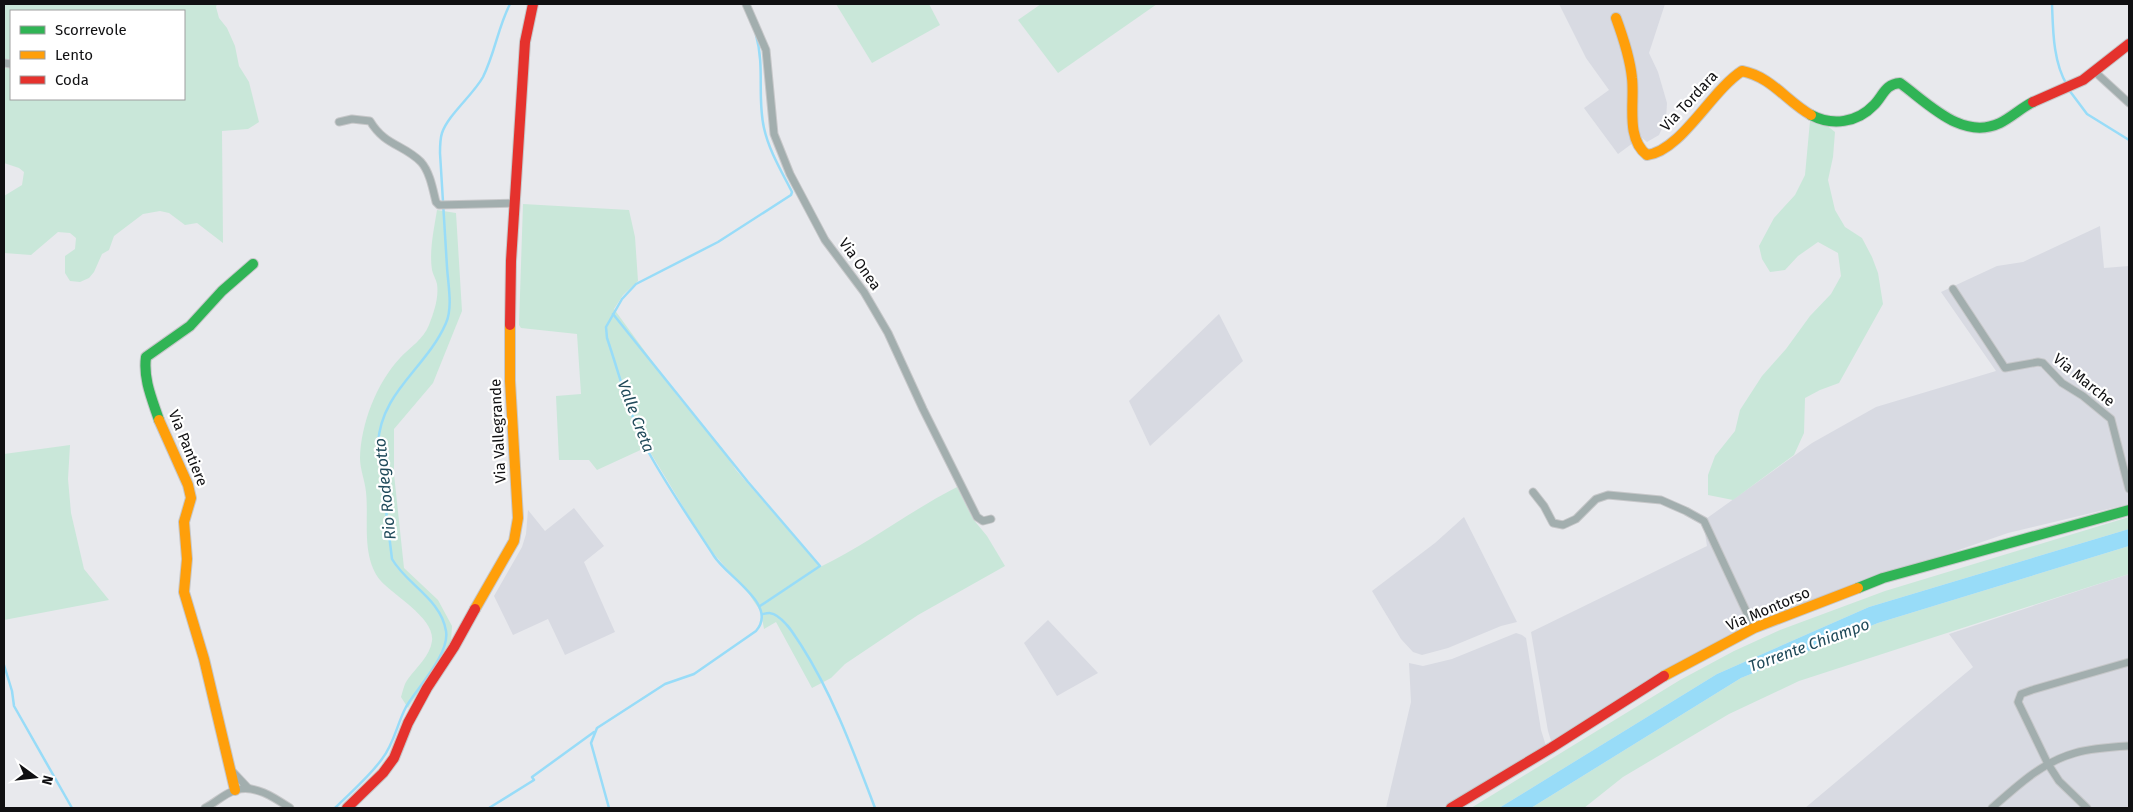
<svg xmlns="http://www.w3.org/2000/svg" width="2133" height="812" font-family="'Fira Sans',sans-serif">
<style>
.built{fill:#d8dae2}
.green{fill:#c9e7d9;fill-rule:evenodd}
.water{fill:#98dcf8}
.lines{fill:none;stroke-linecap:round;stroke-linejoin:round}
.stream{stroke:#98dcf8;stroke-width:2.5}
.street-casing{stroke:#c6c7c9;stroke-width:9}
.fast-casing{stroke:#c6c7c9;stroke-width:12}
.slow-casing{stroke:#c6c7c9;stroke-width:12}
.jam-casing{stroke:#c6c7c9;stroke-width:12}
.street{stroke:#a2aeae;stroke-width:7}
.fast{stroke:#30b455;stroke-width:10}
.slow{stroke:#ff9f0a;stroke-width:10}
.jam{stroke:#e5322d;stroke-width:10}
.labels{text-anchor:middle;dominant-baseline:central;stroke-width:4.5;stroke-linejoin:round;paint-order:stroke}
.street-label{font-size:15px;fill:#101012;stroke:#fff}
.water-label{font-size:16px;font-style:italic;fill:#204a5a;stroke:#fff}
</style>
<rect width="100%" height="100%" fill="#e8e9ed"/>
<g class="built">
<polygon points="1559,4 1665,4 1649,53 1658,72 1667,103 1666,120 1659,135 1647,142 1641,137 1618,154 1584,108 1609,90 1586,58"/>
<polygon points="2100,226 2104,268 2129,266 2129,504 2008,533 1793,607 1762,621 1552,744 1548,731 1531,632 1707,546 1703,521 1812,443 1876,407 1996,371 1941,292 1997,266 2023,262"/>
<polygon points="1219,314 1243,361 1150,446 1129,401"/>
<polygon points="574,508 604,546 584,562 615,632 565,655 548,619 513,635 494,596 522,547 526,534 528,510 545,531"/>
<polygon points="1464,517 1517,622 1501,626 1448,648 1422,655 1413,652 1401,639 1372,591 1435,543"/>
<polygon points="2129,574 2129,808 1805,808 1973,667 1949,634"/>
<polygon points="1048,620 1098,673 1057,696 1024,643"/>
<polygon points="1516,633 1522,635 1526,638 1541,730 1546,746 1445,808 1386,808 1411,702 1409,663 1423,666 1452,659"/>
</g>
<g class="green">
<path d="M 4,4 L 217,4 L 216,7 L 219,18 L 227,28 L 235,46 L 239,66 L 249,82 L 259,122 L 248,129 L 222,131 L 223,243 L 197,223 L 185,225 L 169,213 L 160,211 L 143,214 L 114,236 L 109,250 L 102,254 L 94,272 L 89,278 L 80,282 L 70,281 L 65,273 L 65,256 L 75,249 L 76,238 L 70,233 L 58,232 L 31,255 L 4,253 L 4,196 L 22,185 L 24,172 L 19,168 L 4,163 ZM 11,11 L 184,11 L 184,99 L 11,99 Z"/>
<polygon points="836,4 929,4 940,25 872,63"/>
<polygon points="1041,4 1157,4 1058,73 1018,20"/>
<polygon points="1810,121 1825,124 1835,132 1833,157 1828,180 1835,210 1845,227 1862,238 1872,257 1878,273 1883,304 1839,383 1820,390 1805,398 1804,433 1794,455 1733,500 1708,495 1708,475 1715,456 1735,431 1740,410 1762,376 1786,349 1810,316 1831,294 1841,276 1838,253 1818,242 1798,256 1785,270 1770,272 1762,259 1759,246 1774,218 1795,195 1805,175"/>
<path d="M 523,204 L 629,210 L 635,237 L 638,281 L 623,295 L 614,309 L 679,398 L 722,448 L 736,470 L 820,567 C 868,544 910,511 957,487 L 973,519 L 987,536 L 1005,566 L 918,615 L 845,664 L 831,678 L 812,688 L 776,622 L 764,629 L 761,612 L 749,594 L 707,546 L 647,447 L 597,470 L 589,460 L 559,460 L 556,396 L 581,394 L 577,334 L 521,328 L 519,325 Z"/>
<path d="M 437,210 L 456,213 L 462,311 L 433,383 L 394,429 L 394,474 L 404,568 L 438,600 L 452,626 L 451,642 L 408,708 L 401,697 C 403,691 404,684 408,679 C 416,668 430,656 432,641 C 435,618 394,596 380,580 C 361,556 369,520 366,492 C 365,481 360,469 360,458 C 361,424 376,384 400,358 C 411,346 423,340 429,325 C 434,312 439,298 437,284 C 436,279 433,275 432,270 C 429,251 434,229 437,210 Z"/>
<polygon points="70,445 68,479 71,513 84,569 109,600 4,620 4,454"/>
<polygon points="2129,517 2129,529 1869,607 1717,674 1499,808 1471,808 1680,680 1734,651 1780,630 1885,591"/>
<polygon points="2129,546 2129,574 1799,681 1729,714 1623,777 1584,808 1531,808 1741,678 1878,623"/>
</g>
<polygon class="water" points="2129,529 2129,546 1878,623 1741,678 1531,808 1499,808 1717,674 1869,607"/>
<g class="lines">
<g class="stream">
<path d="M 2052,4 C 2053,30 2053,62 2067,85"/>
<polyline points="2069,90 2087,114 2129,140"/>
<polyline points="613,314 748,482 820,566 760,606"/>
<path d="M 763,614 C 768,613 772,612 777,616 C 788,623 794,635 801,645 C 833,695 854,753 875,808"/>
<polyline points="4,665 12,691 14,706 72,808"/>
<path d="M 335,808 C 351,792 369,777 382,759 C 394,744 397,724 406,707 C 417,688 450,654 446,631 C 441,599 407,585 392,559 L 378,444 C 381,391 426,369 446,323 C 453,307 448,284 447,267 C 445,229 442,191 440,153 C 440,147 440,139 442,133 C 448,115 473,95 483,77 C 495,53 498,27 510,4"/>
<polyline points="489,808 534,780 532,777 594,732"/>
<path d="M 609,808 L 591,743 L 597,728 L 665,684 L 694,674 L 756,631 C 779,605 727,577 714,556 C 692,522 669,489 649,453 C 630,418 620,376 607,338 L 606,327 L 622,299 L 636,284 L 718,242 L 791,195 L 792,192 C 782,172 769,151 764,128 C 757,98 765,67 756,35"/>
</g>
<g class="street-casing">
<g id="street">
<polyline points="746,4 766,50 774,134 790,174 825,240 864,292 888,333 923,409 977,517 983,521 991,519"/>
<polyline points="4,63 11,64"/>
<polyline points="2094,71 2129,103"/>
<path d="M 339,122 L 352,119 L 370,121 C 385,146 403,144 421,162 C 430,172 433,190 436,202 L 439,205 L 515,203"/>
<polyline points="1953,289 2005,368 2038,362 2043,363 2062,383 2083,396 2111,419 2129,489"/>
<polyline points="1533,492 1544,506 1553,523 1563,525 1576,519 1596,499 1608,495 1661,500 1686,511 1704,521 1754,628"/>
<polyline points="232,771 248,788"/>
<path d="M 205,808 C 215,803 225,793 236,790 C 255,784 275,798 290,808"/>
<path d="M 1992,808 C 2017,786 2042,762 2075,753 C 2093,748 2112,747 2129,746"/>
<polyline points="2087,808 2059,781 2048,764 2018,702 2021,694 2032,690 2129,662"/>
</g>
</g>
<g class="fast-casing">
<g id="fast">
<path d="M 1811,115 C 1832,126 1857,123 1874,105 C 1883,96 1885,84 1900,83 C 1928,103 1962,141 2000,123 C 2012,117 2021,108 2033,102"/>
<path d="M 159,420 C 152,399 143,379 146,357 L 190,326 L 222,291 L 253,264"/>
<polyline points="1858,588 1883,578 2129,510"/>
</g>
</g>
<g class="slow-casing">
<g id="slow">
<path d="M 1616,18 C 1623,37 1630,58 1632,78 C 1635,102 1625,138 1647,155 C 1681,151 1711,91 1742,71 C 1772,77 1786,101 1811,115"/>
<polyline points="159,420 188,485 191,498 184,522 187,559 184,592 204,659 235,790"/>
<polyline points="475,609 514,541 518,518 510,381 510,325"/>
<polyline points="1664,676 1754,628 1858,588"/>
</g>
</g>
<g class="jam-casing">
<g id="jam">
<polyline points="2033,102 2083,80 2129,44"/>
<polyline points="510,325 511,261 525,42 533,4"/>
<polyline points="347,808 383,773 394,758 408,723 427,688 454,647 475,609"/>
<polyline points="1451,808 1551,748 1664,676"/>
</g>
</g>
<use href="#street" class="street"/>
<use href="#fast" class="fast"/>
<use href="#slow" class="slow"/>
<use href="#jam" class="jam"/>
</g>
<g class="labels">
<g class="street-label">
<text transform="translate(1689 101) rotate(-47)">Via Tordara</text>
<text transform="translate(860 264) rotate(54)">Via Onea</text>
<text transform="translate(2084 380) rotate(39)">Via Marche</text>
<text transform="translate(498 431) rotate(-93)">Via Vallegrande</text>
<text transform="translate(188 448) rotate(68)">Via Pantiere</text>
<text transform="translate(1768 609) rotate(-23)">Via Montorso</text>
</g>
<g class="water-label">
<text transform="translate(636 416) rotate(69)">Valle Creta</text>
<text transform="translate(385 489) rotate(-96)">Rio Rodegotto</text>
<text transform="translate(1809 645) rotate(-20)">Torrente Chiampo</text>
</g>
</g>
<rect width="2133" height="812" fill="none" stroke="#101012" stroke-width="10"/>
<rect x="10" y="10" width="175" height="90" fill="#ffffff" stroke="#9f9fa0"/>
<rect x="20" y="26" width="25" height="8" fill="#30b455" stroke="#9f9fa0"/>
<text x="55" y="35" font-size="15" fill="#101012">Scorrevole</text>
<rect x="20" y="51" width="25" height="8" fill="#ff9f0a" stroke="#9f9fa0"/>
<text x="55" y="60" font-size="15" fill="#101012">Lento</text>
<rect x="20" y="76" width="25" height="8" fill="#e5322d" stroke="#9f9fa0"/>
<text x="55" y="85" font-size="15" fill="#101012">Coda</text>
<g transform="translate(35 777) rotate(105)" stroke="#ffffff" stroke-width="4" paint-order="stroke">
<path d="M0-4L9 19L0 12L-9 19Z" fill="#101012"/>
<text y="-8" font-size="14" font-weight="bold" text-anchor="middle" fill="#101012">N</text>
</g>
</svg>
